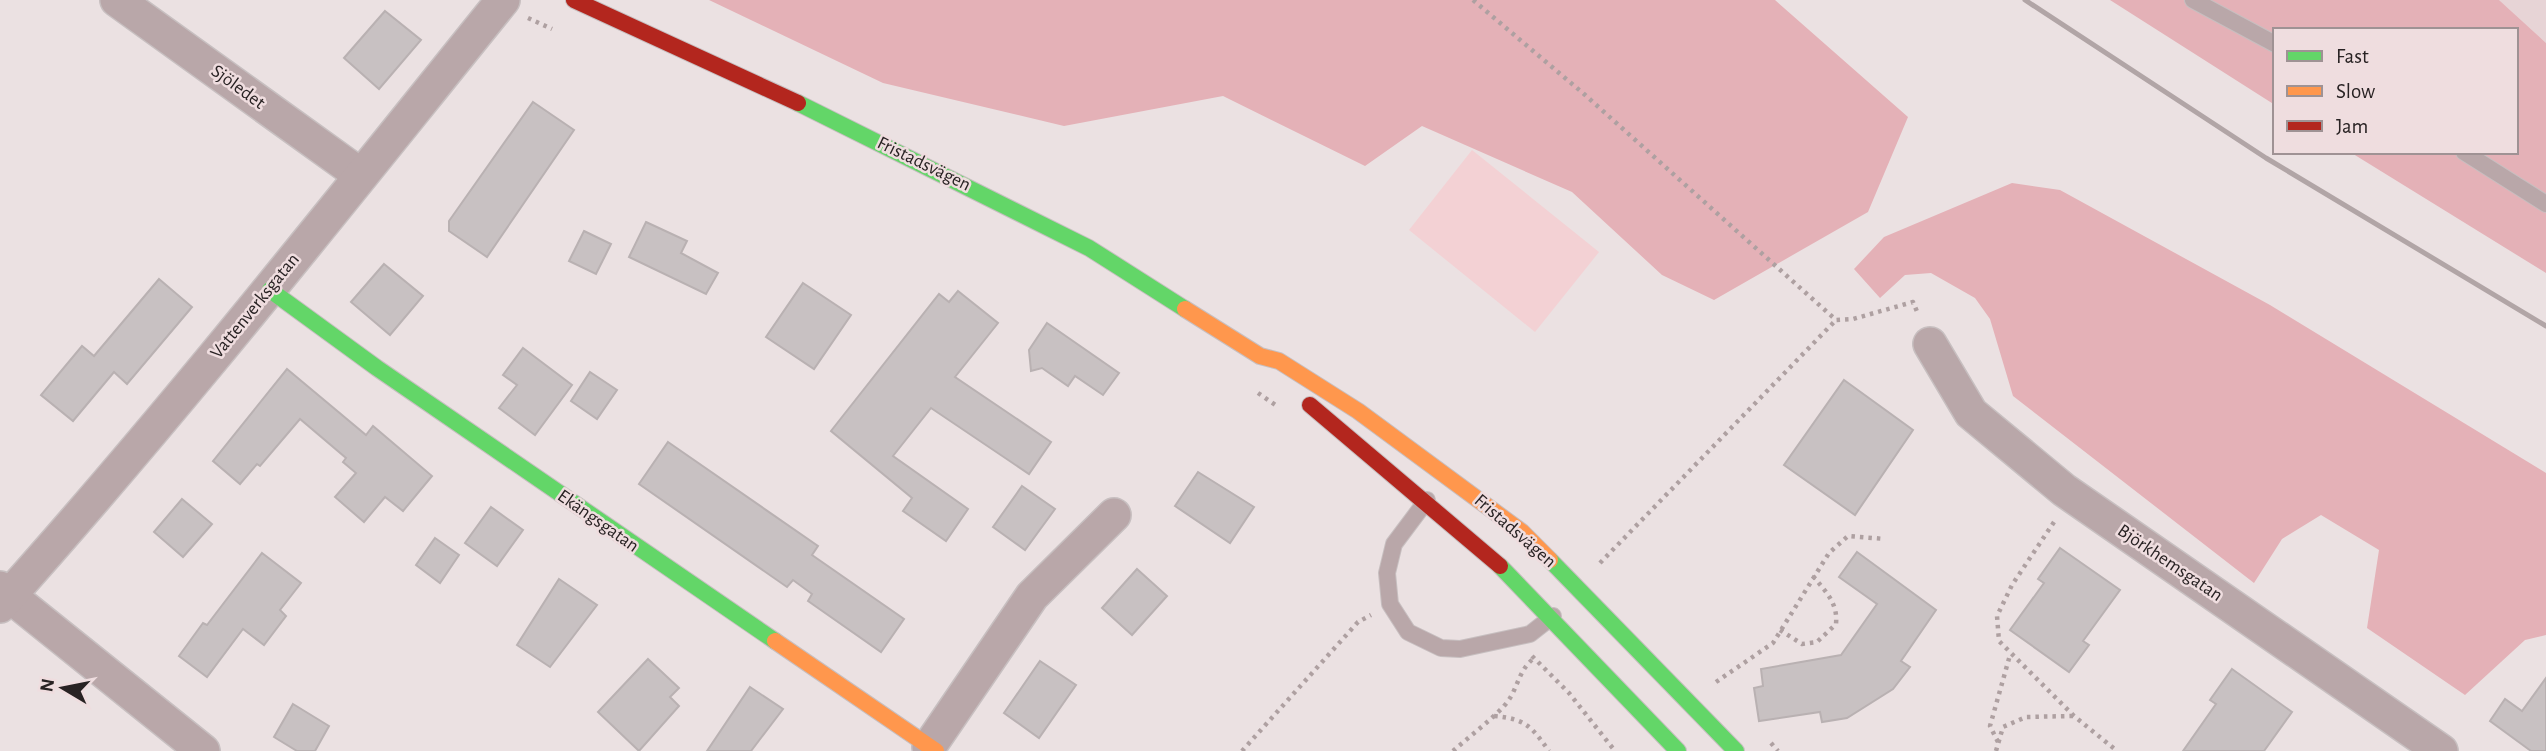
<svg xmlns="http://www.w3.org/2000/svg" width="2546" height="751" font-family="'Alegreya Sans',sans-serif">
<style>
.built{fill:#e7d4d6}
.green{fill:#f3d1d4}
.forest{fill:#e4b1b7}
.building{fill:#c8c1c2;stroke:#b9b1b2;stroke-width:2}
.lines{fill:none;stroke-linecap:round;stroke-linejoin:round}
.lane-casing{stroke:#c7bfc0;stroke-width:18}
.street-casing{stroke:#c7bfc0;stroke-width:36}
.fast-casing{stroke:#c7bfc0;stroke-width:18}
.slow-casing{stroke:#c7bfc0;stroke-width:18}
.jam-casing{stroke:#c7bfc0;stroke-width:18}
.path{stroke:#aea0a1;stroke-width:4.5;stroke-dasharray:3.5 5;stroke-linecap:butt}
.lane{stroke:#b9a7a9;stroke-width:16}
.street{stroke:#b9a7a9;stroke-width:33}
.fast{stroke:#63d668;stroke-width:16}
.slow{stroke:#ff974d;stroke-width:16}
.jam{stroke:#b3261e;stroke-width:16}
.rail{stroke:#b1a5a6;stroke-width:5}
.labels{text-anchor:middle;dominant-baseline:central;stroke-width:5;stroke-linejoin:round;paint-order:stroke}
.street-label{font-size:19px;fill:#282223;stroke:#efdddf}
</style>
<rect width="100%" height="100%" fill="#ebe1e2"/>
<polygon class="built" points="2499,0 2546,0 2546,43"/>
<polygon class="green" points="1472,150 1599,252 1535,332 1409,230"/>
<g class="forest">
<polygon points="709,0 1775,0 1908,117 1868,212 1714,300 1662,275 1572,192 1422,126 1365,166 1223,96 1064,126 883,83"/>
<polygon points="2110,0 2499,0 2546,43 2546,273 2350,152 2516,152 2516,30 2275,30 2275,105"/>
<polygon points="2012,183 2060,190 2270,305 2546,473 2546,635 2525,640 2465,695 2367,628 2379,550 2321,515 2282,539 2254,583 2013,396 1990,319 1975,298 1931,273 1905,275 1880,298 1854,269 1884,237"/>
</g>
<g class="building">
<polygon points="385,11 421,40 379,89 344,58"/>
<polygon points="533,102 574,130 487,257 449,231 449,221"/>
<polygon points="646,222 687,241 681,253 718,273 706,294 629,257"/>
<polygon points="584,231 611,244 596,274 569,261"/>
<polygon points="384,264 423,296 390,335 351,302"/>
<polygon points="159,279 192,307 127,384 114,372 73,421 41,395 82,346 94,356"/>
<polygon points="803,283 851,315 814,369 766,337"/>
<polygon points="958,291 998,323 955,377 1051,442 1029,474 931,408 893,456 968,509 946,541 903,511 912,498 831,431 939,294 949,302"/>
<polygon points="1047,323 1119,373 1103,395 1075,376 1068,386 1042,368 1031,371 1029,350"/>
<polygon points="523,348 572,385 535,435 499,408 517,385 503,375"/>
<polygon points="287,369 366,435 373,426 432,476 403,511 385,497 364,522 335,497 356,473 343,462 346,458 300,419 260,466 257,464 240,484 213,461"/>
<polygon points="590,372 617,390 597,419 571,401"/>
<polygon points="1844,380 1913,430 1855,515 1784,465"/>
<polygon points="668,442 818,546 812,555 904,619 881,652 808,601 812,594 793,580 787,587 639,484"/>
<polygon points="1198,472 1254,507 1230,543 1175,506"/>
<polygon points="1022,486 1055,509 1025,550 993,527"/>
<polygon points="182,499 212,524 183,557 154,532"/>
<polygon points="491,507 523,530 497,566 465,543"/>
<polygon points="435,538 459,555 440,583 416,565"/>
<polygon points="2060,548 2120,590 2083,641 2089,645 2069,672 2010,630 2044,583 2038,579"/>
<polygon points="1857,552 1936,610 1901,661 1910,667 1893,689 1847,718 1822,722 1820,712 1759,721 1754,688 1763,686 1761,669 1841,655 1877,604 1839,577"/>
<polygon points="262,553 301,583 280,610 286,616 264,645 243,629 207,677 179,656 203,623 207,625"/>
<polygon points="1137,569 1167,596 1132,635 1102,608"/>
<polygon points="559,579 597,605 550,667 517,645"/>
<polygon points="648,659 679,688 670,697 679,706 639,751 598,712"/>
<polygon points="1040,661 1076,685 1039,738 1004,713"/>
<polygon points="2232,669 2292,712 2264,751 2183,751 2216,704 2210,700"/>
<polygon points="2546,678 2546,751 2531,751 2490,721 2505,699 2522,711"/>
<polygon points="750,687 783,709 751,751 707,751"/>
<polygon points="293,704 329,726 315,751 297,751 274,737"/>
</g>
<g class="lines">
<g class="lane-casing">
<g id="lane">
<polyline points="2193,0 2275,44"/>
<polyline points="2464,152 2546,204"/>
<polyline points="1427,500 1394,544 1387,573 1390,604 1408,632 1441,648 1460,649 1530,634 1553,616"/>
</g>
</g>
<g class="street-casing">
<g id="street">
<polyline points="117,0 359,174"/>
<polyline points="1930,344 1971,413 2064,490 2441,751"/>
<polyline points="0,588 203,751"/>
<path d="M 0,606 C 175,411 338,204 503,0"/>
<polyline points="929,747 1032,596 1114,515"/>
</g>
</g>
<g class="fast-casing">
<g id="fast">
<polyline points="798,103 1089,248 1185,309"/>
<polyline points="270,290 377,368 775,641"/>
<polyline points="1550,560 1736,751"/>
<polyline points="1500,566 1678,751"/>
</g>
</g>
<g class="slow-casing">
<g id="slow">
<polyline points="1185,309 1260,356 1279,361 1358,411 1522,532 1550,560"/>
<polyline points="775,641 936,751"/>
</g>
</g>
<g class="jam-casing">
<g id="jam">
<polyline points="574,0 798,103"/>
<polyline points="1310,405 1500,566"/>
</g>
</g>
<g class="path">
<polyline points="1473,0 1584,94 1836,320 1853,319 1913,302 1918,314"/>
<polyline points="528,18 552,29"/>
<polyline points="1258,393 1277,406"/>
<polyline points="2054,522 2012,585 1997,616 1999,641 2074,716 2117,751"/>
<polyline points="1600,563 1836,320"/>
<path d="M 1780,630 L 1802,644 L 1817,642 L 1836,624 C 1838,603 1826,592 1813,576"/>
<polyline points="1532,656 1569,693 1615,751"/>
<polyline points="1716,682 1773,643 1829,553 1848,536 1885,539"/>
<path d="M 1494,716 C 1526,719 1531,726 1549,751"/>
<polyline points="1998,742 1990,726 2010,655"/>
<polyline points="1771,743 1778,751"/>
<polyline points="1242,751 1358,622 1371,615"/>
<path d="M 1453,751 C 1470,736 1489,722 1504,706 C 1518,691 1517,672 1533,659"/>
<polyline points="1996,751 2003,727 2026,717 2073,716"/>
</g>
<use href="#lane" class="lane"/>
<use href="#street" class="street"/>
<use href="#fast" class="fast"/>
<use href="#slow" class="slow"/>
<use href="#jam" class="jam"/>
<polyline class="rail" points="2025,0 2266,158 2546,326"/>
</g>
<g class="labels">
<g class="street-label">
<text transform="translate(238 87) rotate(36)">Sjöledet</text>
<text transform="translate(924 164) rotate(26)">Fristadsvägen</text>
<text transform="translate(255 306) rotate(-51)">Vattenverksgatan</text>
<text transform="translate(598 521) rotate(35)">Ekängsgatan</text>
<text transform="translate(1515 531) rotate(41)">Fristadsvägen</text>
<text transform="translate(2170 563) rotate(34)">Björkhemsgatan</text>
</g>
</g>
<rect x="2273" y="28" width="245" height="126" fill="#efdddf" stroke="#9f9294" stroke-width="2"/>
<rect x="2287" y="51" width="35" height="10" fill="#63d668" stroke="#9f9294" stroke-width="2"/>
<text x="2336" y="63" font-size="21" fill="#282223">Fast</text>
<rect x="2287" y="86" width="35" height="10" fill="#ff974d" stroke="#9f9294" stroke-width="2"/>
<text x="2336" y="98" font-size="21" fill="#282223">Slow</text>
<rect x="2287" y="121" width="35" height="10" fill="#b3261e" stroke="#9f9294" stroke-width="2"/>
<text x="2336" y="133" font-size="21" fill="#282223">Jam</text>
<g transform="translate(63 688) rotate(280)" stroke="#efdddf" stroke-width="5" paint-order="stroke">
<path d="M0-5L12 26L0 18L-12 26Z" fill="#282223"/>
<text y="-10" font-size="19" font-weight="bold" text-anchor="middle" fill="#282223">N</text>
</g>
</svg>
